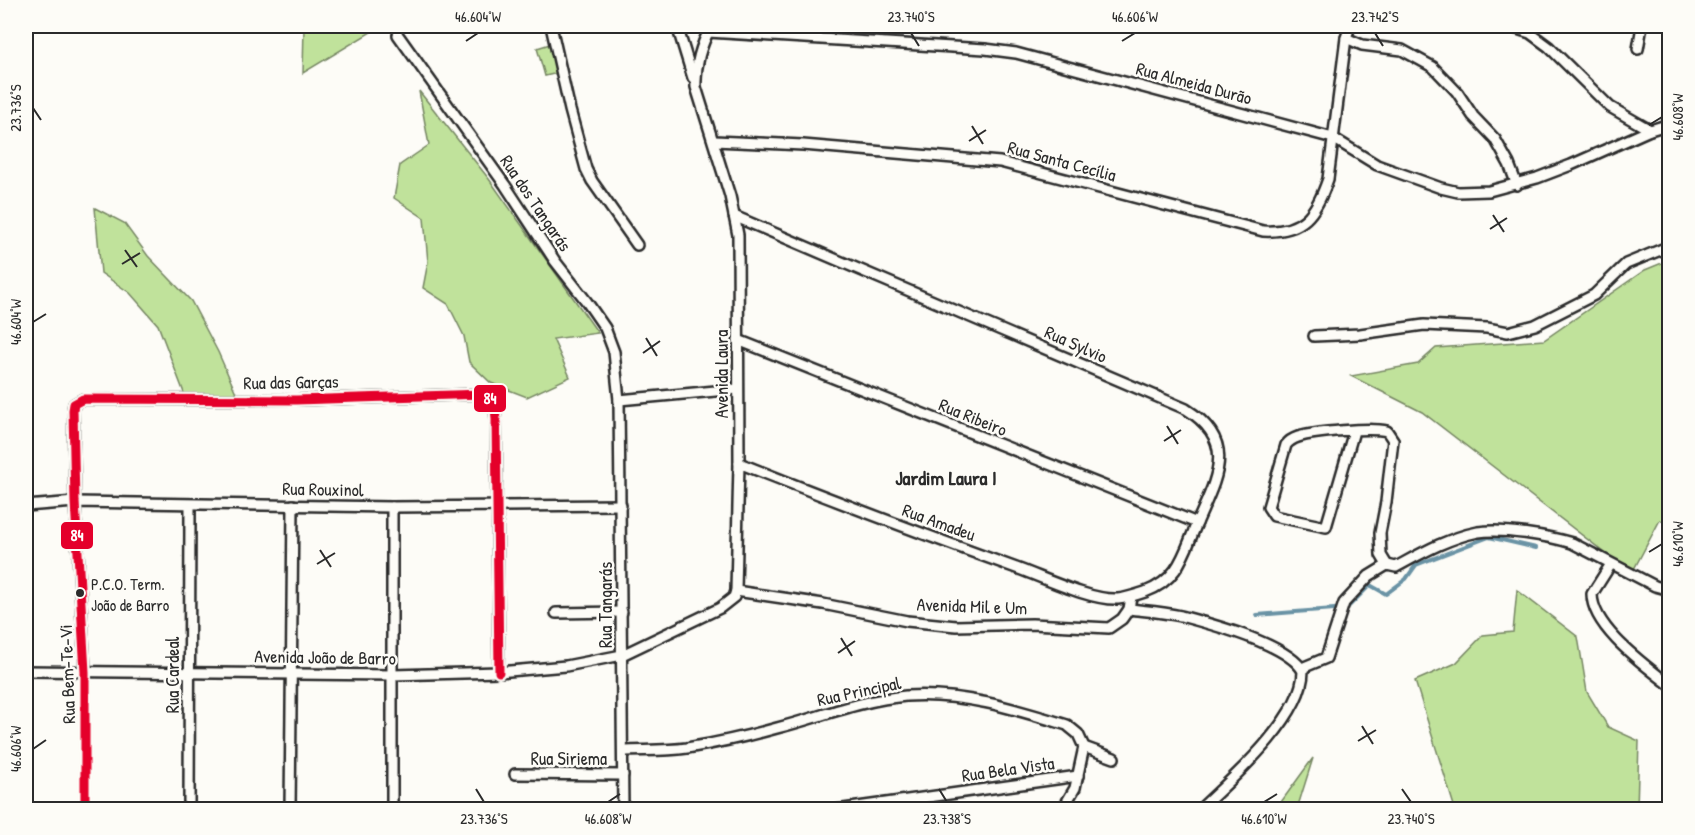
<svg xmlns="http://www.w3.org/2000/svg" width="1695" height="835" font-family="'Patrick Hand',sans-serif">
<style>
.green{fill:#c0e29b;stroke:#768663;stroke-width:1.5}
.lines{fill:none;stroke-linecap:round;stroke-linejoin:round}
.stream{stroke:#6a93a5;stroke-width:4}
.street-casing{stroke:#2b2b2b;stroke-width:14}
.street{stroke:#fdfcf7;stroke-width:9}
.bus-1-casing{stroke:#fdfcf7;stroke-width:14}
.bus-1{stroke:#e4002b;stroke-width:9}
.ticks{fill:none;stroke:#2b2b2b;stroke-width:2}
.bus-dot{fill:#2b2b2b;stroke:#fdfcf7;stroke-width:2}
.labels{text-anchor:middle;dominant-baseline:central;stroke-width:5;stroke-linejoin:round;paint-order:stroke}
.bus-label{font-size:16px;fill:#2b2b2b;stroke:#fdfcf7;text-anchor:start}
.street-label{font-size:18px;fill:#2b2b2b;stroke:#fdfcf7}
.neighbourhood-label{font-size:20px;font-weight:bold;fill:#2b2b2b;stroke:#fdfcf7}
.line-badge{stroke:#fdfcf7;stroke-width:2}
.badge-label{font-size:16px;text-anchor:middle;font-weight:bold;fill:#fff}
.neatline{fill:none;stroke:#2b2b2b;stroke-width:2}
.ticks-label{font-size:15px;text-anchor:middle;fill:#2b2b2b}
</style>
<rect width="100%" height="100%" fill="#fdfcf7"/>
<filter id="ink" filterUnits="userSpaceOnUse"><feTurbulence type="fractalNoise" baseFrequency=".0167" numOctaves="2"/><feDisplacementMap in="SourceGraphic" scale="12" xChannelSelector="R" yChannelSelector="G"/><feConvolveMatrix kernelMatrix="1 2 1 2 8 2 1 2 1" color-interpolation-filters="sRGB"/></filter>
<g filter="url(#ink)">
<g class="green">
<polygon points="304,26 381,26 303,73"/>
<polygon points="550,44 558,73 545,76 537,48"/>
<polygon points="419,91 489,179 598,333 553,339 570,377 527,397 491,383 469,362 464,336 448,304 423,288 428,262 424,218 394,198 400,165 429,145"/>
<polygon points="95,208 124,223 148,256 191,301 218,352 237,395 186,398 158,325 130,293 101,273"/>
<polygon points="1669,260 1669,523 1660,520 1634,569 1617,562 1422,412 1351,376 1418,364 1436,348 1544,340 1645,270"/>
<polygon points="1517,590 1578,637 1587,692 1608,727 1639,741 1637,809 1455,809 1415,681 1456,663 1483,635 1513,632"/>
<polygon points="1313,758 1297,809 1276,809"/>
</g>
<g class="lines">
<polyline class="stream" points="1257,615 1347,608 1370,585 1386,594 1406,579 1416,565 1489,537 1536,548"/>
<g class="street-casing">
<g id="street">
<polyline points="551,26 570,110 586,169 592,181 637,245"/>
<polyline points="677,26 693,78"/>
<polyline points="1508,26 1530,33 1549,47 1610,107 1650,130"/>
<polyline points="708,32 985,49 1016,53 1333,138 1377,165 1441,188 1458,192 1489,191 1537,178 1571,165 1650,130 1670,124"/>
<polyline points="398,35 505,185 555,261 587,302 605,328 614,352 619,400 623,810"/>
<polyline points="1346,38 1362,45 1402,50 1433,67 1457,92 1473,116 1495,139 1509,164 1517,185"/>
<polyline points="1638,49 1642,26"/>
<path d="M 714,141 L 803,145 L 1000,162 L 1263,231 C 1303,233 1316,214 1328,179 L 1346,38 L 1350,26"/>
<path d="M 734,216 L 1186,409 C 1239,442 1216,479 1197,523 C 1184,553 1179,580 1145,592 C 1136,595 1127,598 1118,599 C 1092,601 1044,578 1019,569 C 925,535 832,500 739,463"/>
<polyline points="1314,336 1360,334 1424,325 1487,328 1508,332 1535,325 1594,295 1626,264 1670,246"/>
<polyline points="738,340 1197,523"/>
<polyline points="619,400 737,389"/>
<path d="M 1354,431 L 1326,527 L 1274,516 L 1268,507 L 1286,445 C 1289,441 1292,439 1298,437 C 1314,432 1371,427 1387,431 L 1393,440 L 1386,502 L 1380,533 L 1381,555 L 1387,565"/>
<polyline points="26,506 75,502 392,507 621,505"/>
<path d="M 1611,564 L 1592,594 C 1592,628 1645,665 1670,685"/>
<path d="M 1387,565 L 1396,567 C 1422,553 1448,538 1478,532 C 1502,528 1549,536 1572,543 L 1655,586 L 1670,590"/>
<polyline points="736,591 823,604 907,621 956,626 1032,624 1109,628 1122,619 1129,609 1131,597"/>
<path d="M 1129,609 C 1146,611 1164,612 1181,616 C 1211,624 1288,644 1303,671 C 1303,717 1232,779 1199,810"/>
<polyline points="556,613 622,612"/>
<polyline points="1302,668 1326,658 1344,603 1369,576 1387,565"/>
<path d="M 26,671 L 393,675 L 499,672 L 566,666 L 622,655 L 720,608 L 734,597 L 736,591 L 739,463 L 738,235 L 730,196 L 696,87 C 695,64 701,46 711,26"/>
<polyline points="1084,747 1114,758"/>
<path d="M 623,751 C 644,750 666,751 687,748 C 717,743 748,736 777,728 C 820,717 861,700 906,696 C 961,692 1015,709 1067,725 L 1078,734 L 1084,747 L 1075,788 L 1062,810"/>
<polyline points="515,774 623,775"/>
<path d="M 85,810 L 85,672 L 75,502 L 73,410 L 74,404 L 83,399 L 296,400 L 483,394 C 495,398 495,407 496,419 L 499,672"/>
<polyline points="189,810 190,505"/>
<polyline points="290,810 293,505"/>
<polyline points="392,810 392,507"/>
<polyline points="836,810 1078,776"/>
</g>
</g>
<use href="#street" class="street"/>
<g class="bus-1-casing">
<path id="bus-1" d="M 85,810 L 85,672 L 75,502 L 73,410 L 74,404 L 83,399 L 296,400 L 483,394 C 495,398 495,407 496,419 L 499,672"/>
</g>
<use href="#bus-1" class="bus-1"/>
</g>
</g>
<path class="ticks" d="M 911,33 L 919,46M 1375,33 L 1383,46M 466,41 L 478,33M 1122,41 L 1135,33M 33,108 L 41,120M 1649,125 L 1662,117M 972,126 L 983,144M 969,141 L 986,130M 1493,215 L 1504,232M 1490,229 L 1507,218M 125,250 L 137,267M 122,264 L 140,253M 33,322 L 46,314M 646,338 L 657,356M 643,353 L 660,341M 1167,426 L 1178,444M 1164,441 L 1181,430M 320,550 L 331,567M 1649,552 L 1662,544M 317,564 L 335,553M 841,638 L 852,656M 838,653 L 855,641M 1362,726 L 1373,744M 1358,741 L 1376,730M 33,749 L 46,740M 476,789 L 484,802M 939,789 L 947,802M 1402,789 L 1411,802M 608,802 L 620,794M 1264,802 L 1277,794"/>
<circle class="bus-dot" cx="80" cy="593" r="5"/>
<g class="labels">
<g class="bus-label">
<text x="91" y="584">P.C.O. Term.<tspan x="91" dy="21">João de Barro</tspan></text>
</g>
<g class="street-label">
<text transform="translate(1194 83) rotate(15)">Rua Almeida Durão</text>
<text transform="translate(1062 161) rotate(15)">Rua Santa Cecília</text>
<text transform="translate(536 203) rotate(56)">Rua dos Tangarás</text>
<text transform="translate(1076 344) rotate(24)">Rua Sylvio</text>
<text transform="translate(721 374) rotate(-90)">Avenida Laura</text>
<text transform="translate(291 382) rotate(-1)">Rua das Garças</text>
<text transform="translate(973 417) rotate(22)">Rua Ribeiro</text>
<text transform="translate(323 489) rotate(1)">Rua Rouxinol</text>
<text transform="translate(939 522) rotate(20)">Rua Amadeu</text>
<text transform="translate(605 605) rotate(-90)">Rua Tangarás</text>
<text transform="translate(972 606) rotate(2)">Avenida Mil e Um</text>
<text transform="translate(325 657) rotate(1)">Avenida João de Barro</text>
<text transform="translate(67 674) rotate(-92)">Rua Bem-Te-Vi</text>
<text transform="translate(172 675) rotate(-90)">Rua Cardeal</text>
<text transform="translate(859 691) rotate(-12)">Rua Principal</text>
<text x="569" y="758">Rua Siriema</text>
<text transform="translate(1008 769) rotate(-8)">Rua Bela Vista</text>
</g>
<g class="neighbourhood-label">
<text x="946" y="477">Jardim Laura I</text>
</g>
</g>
<g class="line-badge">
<rect x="473" y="384" width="34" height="29" rx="6" fill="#e4002b"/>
<rect x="60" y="521" width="34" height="29" rx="6" fill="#e4002b"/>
</g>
<g class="badge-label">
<text x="490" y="404">84</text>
<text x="77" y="541">84</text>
</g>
<rect width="1695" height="835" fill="none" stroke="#fdfcf7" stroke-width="66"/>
<rect x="33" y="33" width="1629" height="769" class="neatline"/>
<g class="ticks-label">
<text x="478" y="22">46.604°W</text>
<text x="911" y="22">23.740°S</text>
<text x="1135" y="22">46.606°W</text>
<text x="1375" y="22">23.742°S</text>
<text transform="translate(16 108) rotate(-90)" y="5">23.736°S</text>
<text transform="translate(1678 117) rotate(-90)" y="5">46.608°W</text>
<text transform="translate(16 322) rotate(-90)" y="5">46.604°W</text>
<text transform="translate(1678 544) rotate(-90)" y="5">46.610°W</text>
<text transform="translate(16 749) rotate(-90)" y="5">46.606°W</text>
<text x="484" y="824">23.736°S</text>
<text x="608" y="824">46.608°W</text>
<text x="947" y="824">23.738°S</text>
<text x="1264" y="824">46.610°W</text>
<text x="1411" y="824">23.740°S</text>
</g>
</svg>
